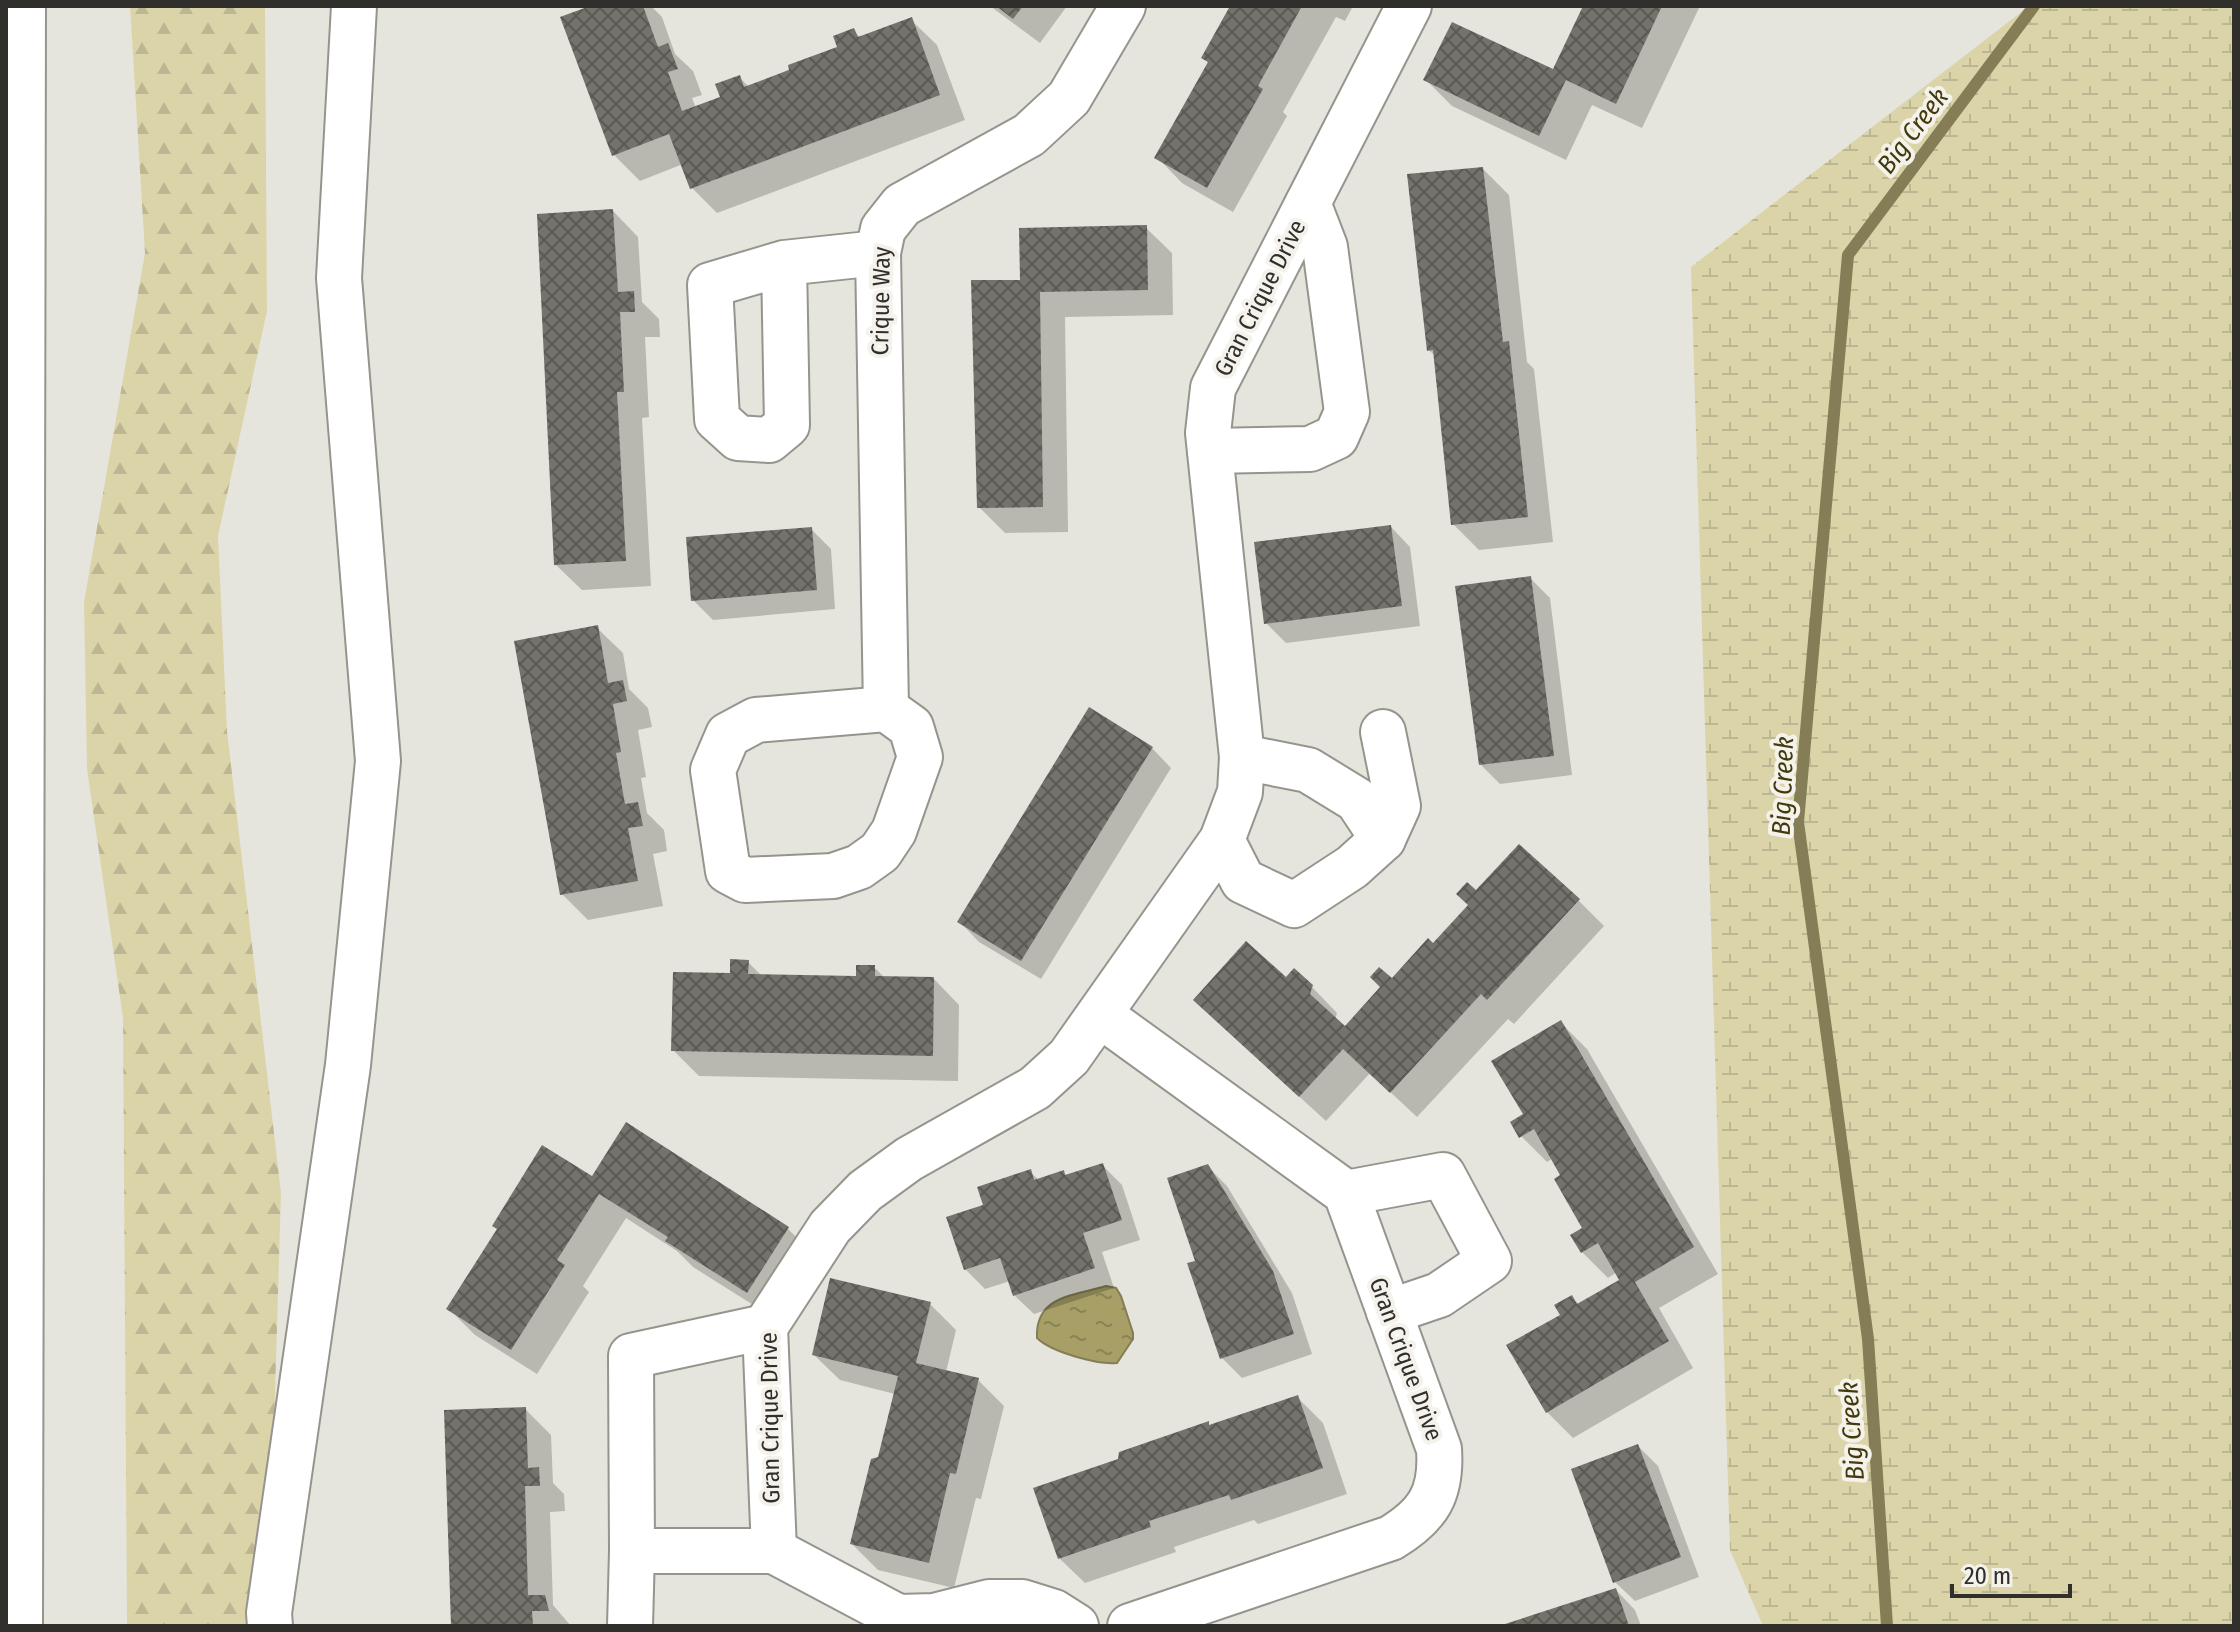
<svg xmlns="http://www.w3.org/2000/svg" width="2240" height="1632" font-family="'Fira Sans Condensed',sans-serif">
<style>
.forest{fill:url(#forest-firs)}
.wetland{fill:url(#wetland-marsh)}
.water{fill:url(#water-ripples);stroke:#847d55;stroke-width:2}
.shadow{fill:#0003}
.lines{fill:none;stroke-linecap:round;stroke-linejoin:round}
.stream{stroke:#847d55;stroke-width:12}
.building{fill:url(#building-cross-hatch)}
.minor-casing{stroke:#95948d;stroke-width:48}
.highway-casing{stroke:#95948d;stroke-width:48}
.minor{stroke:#fff;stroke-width:44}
.highway{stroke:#fff;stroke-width:44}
.labels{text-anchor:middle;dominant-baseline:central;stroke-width:8;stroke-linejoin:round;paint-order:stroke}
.street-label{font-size:24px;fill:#302f2c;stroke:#f4f2eb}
.water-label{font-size:26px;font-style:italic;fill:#423a0c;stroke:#f4f2eb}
</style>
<defs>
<pattern id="forest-firs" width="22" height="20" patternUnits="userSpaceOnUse" patternTransform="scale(2)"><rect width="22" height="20" fill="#dcd4a9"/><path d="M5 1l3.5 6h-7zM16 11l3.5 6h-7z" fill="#bdb692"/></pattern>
<pattern id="wetland-marsh" width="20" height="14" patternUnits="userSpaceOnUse" patternTransform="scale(2)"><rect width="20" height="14" fill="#dcd4a9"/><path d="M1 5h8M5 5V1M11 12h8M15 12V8" fill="none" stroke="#bdb692"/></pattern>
<pattern id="water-ripples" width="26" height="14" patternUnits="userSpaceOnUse" patternTransform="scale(2)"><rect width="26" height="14" fill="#a89f67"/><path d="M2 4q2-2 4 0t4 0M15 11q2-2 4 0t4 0" fill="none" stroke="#898255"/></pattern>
<pattern id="building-cross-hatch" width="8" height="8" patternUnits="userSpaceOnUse" patternTransform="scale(2)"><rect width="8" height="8" fill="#73726b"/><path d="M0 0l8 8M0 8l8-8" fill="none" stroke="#5a5954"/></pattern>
</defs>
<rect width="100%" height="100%" fill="#e6e5dd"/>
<polygon class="forest" points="130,6 265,6 267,311 218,536 227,731 281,1193 268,1626 127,1626 123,1018 87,769 84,602 145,253"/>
<polygon class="wetland" points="2029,6 2234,6 2234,1626 1763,1626 1730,1550 1691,267"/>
<path class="water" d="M 1106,1286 L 1116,1288 L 1121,1296 L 1133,1333 L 1133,1339 L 1117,1363 C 1098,1365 1051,1352 1037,1338 C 1035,1296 1073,1296 1106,1286 Z"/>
<g class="shadow">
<polygon points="596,6 651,6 662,17 675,54 693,71 702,95 692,98 696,108 722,98 739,77 749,87 839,48 853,31 861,38 911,20 937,45 965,120 717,213 692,188 683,164 640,181 614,155"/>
<polygon points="990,6 1067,6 1040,43"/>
<polygon points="1233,6 1353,6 1345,21 1336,17 1283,112 1287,116 1233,212 1182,183 1157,157 1209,64 1204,58"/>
<polygon points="1585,6 1700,6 1642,128 1592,105 1566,160 1452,106 1426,80 1554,72"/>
<polygon points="1483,169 1509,195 1527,362 1534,369 1553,542 1479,550 1453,524 1436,357 1429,350"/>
<polygon points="613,211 638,237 642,302 659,319 660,337 645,337 649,417 642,418 651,586 582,590 556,565"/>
<polygon points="1146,228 1172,253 1173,315 1065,317 1068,532 1005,533 979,507 1022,282"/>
<polygon points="1391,527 1410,547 1420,626 1286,643 1266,623"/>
<polygon points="811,529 831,549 835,609 713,620 693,600"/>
<polygon points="1530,578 1550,598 1572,775 1500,784 1480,764"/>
<polygon points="597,628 623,653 629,689 648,708 652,727 638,730 646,777 641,778 647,813 664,830 667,851 653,854 663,906 588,920 562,894"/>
<polygon points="1152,748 1171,768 1041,979 979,942 960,922"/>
<polygon points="1476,893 1578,900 1604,926 1514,1024 1508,1019 1417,1117 1370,1073 1326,1121 1221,1025 1286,980 1311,986 1337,1013 1335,1020 1345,1029 1392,981 1434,946 1470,906"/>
<polygon points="748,962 763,977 858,978 874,967 885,978 934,979 959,1005 958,1081 699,1076 673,1050"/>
<polygon points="1561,1023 1587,1049 1718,1274 1659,1308 1693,1368 1573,1438 1547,1412 1562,1316 1571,1297 1580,1305 1622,1281 1617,1272 1608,1278 1582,1252 1584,1228 1563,1176 1553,1158 1547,1162 1521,1136 1525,1115"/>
<polygon points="1102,1165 1122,1185 1140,1240 1102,1252 1114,1288 1034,1314 1014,1295 1010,1281 985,1289 965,1269 986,1206 1030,1172 1039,1180 1063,1173 1067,1177"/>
<polygon points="1207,1166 1227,1186 1292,1293 1312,1354 1242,1378 1222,1358 1198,1262"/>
<polygon points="593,1179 788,1229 814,1254 774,1318 693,1267 677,1251 626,1218 583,1286 589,1292 537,1374 475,1335 449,1309"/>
<polygon points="930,1304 956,1330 946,1372 978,1380 1004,1406 981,1499 976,1498 954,1588 878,1570 852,1544 880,1458 895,1394 840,1380 814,1355"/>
<polygon points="1297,1397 1323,1423 1347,1494 1258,1524 1254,1520 1174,1547 1176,1552 1085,1583 1059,1558 1208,1424 1211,1426"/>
<polygon points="525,1409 551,1435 553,1483 564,1494 565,1511 550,1512 553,1605 571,1626 453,1626"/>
<polygon points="1638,1446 1658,1466 1699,1577 1635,1601 1615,1582"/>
<polygon points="1616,1590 1635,1610 1641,1626 1507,1626"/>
</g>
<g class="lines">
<polyline class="stream" points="1887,1626 1868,1339 1798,822 1848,255 2034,6"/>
</g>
<g class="building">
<polygon points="590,6 643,6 658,47 668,43 678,69 668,72 682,111 720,97 715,84 740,75 744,87 789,70 788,65 837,47 833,36 854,28 858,37 912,17 940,95 690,189 669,134 612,156 560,17"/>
<polygon points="996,6 1023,6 1013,19"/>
<polygon points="1230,6 1302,6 1258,86 1263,89 1207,188 1154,158 1208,62 1201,58"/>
<polygon points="1583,6 1662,6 1616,104 1566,80 1539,136 1423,80 1452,22 1553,69"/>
<polygon points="1483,167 1503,342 1509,341 1528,517 1451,525 1433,350 1427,351 1407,174"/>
<polygon points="613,209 618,292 634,291 635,312 620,312 624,392 617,392 626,561 554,565 537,214"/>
<polygon points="1147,225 1148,290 1040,292 1043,507 977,508 971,280 1020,280 1019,228"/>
<polygon points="1391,525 1402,606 1264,624 1254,542"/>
<polygon points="812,527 817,590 691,601 686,537"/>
<polygon points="1531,576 1554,756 1479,765 1455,586"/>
<polygon points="598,625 608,683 623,680 627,701 613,704 621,752 616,753 625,804 638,802 643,826 628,828 638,881 560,895 514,641"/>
<polygon points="1089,707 1153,747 1021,961 957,922"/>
<polygon points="1519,844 1580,899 1487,1000 1481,994 1390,1093 1343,1049 1299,1097 1193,1000 1246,941 1286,977 1294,968 1313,985 1310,994 1345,1026 1380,987 1370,977 1379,967 1392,978 1428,938 1433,943 1468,905 1456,894 1467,882 1476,890"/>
<polygon points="730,959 749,960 748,974 856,976 856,965 875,965 875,976 934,977 933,1056 671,1051 673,972 730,973"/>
<polygon points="1561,1020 1694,1247 1635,1282 1669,1341 1546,1413 1506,1345 1560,1315 1554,1305 1572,1295 1577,1304 1619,1280 1598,1243 1581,1253 1570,1235 1582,1228 1554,1179 1560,1175 1534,1129 1519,1138 1510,1122 1523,1114 1491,1061"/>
<polygon points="626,1122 789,1227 747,1293 665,1241 668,1237 599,1194 557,1260 565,1265 511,1350 446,1309 497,1229 492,1226 542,1145 592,1176"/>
<polygon points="1103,1163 1122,1220 1083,1233 1095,1268 1013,1296 1000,1258 964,1270 946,1217 983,1205 977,1187 1031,1169 1034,1180 1064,1170 1065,1175"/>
<polygon points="1208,1164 1273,1271 1294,1334 1220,1359 1187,1263 1195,1261 1167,1178"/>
<polygon points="830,1278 931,1302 916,1363 979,1378 956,1474 950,1473 929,1563 850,1544 871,1459 878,1457 898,1376 812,1355"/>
<polygon points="1298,1395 1323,1468 1231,1500 1229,1495 1149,1521 1151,1527 1058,1559 1033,1488 1118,1459 1119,1452 1209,1421 1209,1425"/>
<polygon points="526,1407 528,1468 539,1467 540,1486 525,1486 528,1595 545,1595 549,1611 532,1611 533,1626 451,1626 444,1410"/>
<polygon points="1638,1444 1681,1557 1613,1583 1571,1469"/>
<polygon points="1616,1588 1629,1626 1502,1626 1502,1625"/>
</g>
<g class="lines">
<g class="minor-casing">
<g id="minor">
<polyline points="784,263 787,425 769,440 738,438 717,419 710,285 784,263 878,253"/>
<polyline points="1210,451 1310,449 1336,437 1347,412 1325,247 1308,203"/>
<polyline points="886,709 878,253 883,229 902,205 1029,135 1069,98 1123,6"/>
<polygon points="886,709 911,727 920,757 894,831 880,852 859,867 833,876 745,880 728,871 713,770 728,735 756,720"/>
<polyline points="1383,732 1398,806 1383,839"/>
<polyline points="1222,840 1243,881 1294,905 1352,867 1383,839 1357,800 1308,770 1242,757"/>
<path d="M 1100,1015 L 1346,1193 L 1439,1449 C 1442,1493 1429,1515 1391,1538 L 1130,1626"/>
<polyline points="1346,1193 1443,1175 1489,1261 1439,1295 1389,1312"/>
<polyline points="632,1551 631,1356 765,1327"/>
<polyline points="270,1626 269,1613 348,1065 378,761 339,278 354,6"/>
<polyline points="630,1626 632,1551 774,1551"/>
<polyline points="1076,1626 1054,1612 1022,1602 989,1602 934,1616 898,1617 774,1551 765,1327 830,1227 865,1191 909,1159 1035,1088 1069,1057 1222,840 1240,792 1242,757 1208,433 1213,388 1409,6"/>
</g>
</g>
<g class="highway-casing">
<polyline id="highway" points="20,1626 23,6"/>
</g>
<use href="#minor" class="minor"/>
<use href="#highway" class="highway"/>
</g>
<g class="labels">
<g class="street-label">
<text transform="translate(1260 298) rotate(-63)">Gran Crique Drive</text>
<text transform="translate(881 301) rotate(-89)">Crique Way</text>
<text transform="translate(1406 1359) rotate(70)">Gran Crique Drive</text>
<text transform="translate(770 1418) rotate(-91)">Gran Crique Drive</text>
</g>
<g class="water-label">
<text transform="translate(1913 131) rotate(-53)">Big Creek</text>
<text transform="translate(1783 786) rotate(-88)">Big Creek</text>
<text transform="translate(1852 1431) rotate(-94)">Big Creek</text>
</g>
</g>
<rect width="2240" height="1632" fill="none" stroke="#302f2c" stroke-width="16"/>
<path d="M1952 1584v12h118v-12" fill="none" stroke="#302f2c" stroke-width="4"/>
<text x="1964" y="1584" font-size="24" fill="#302f2c" stroke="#f4f2eb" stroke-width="6" paint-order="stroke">20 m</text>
</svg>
